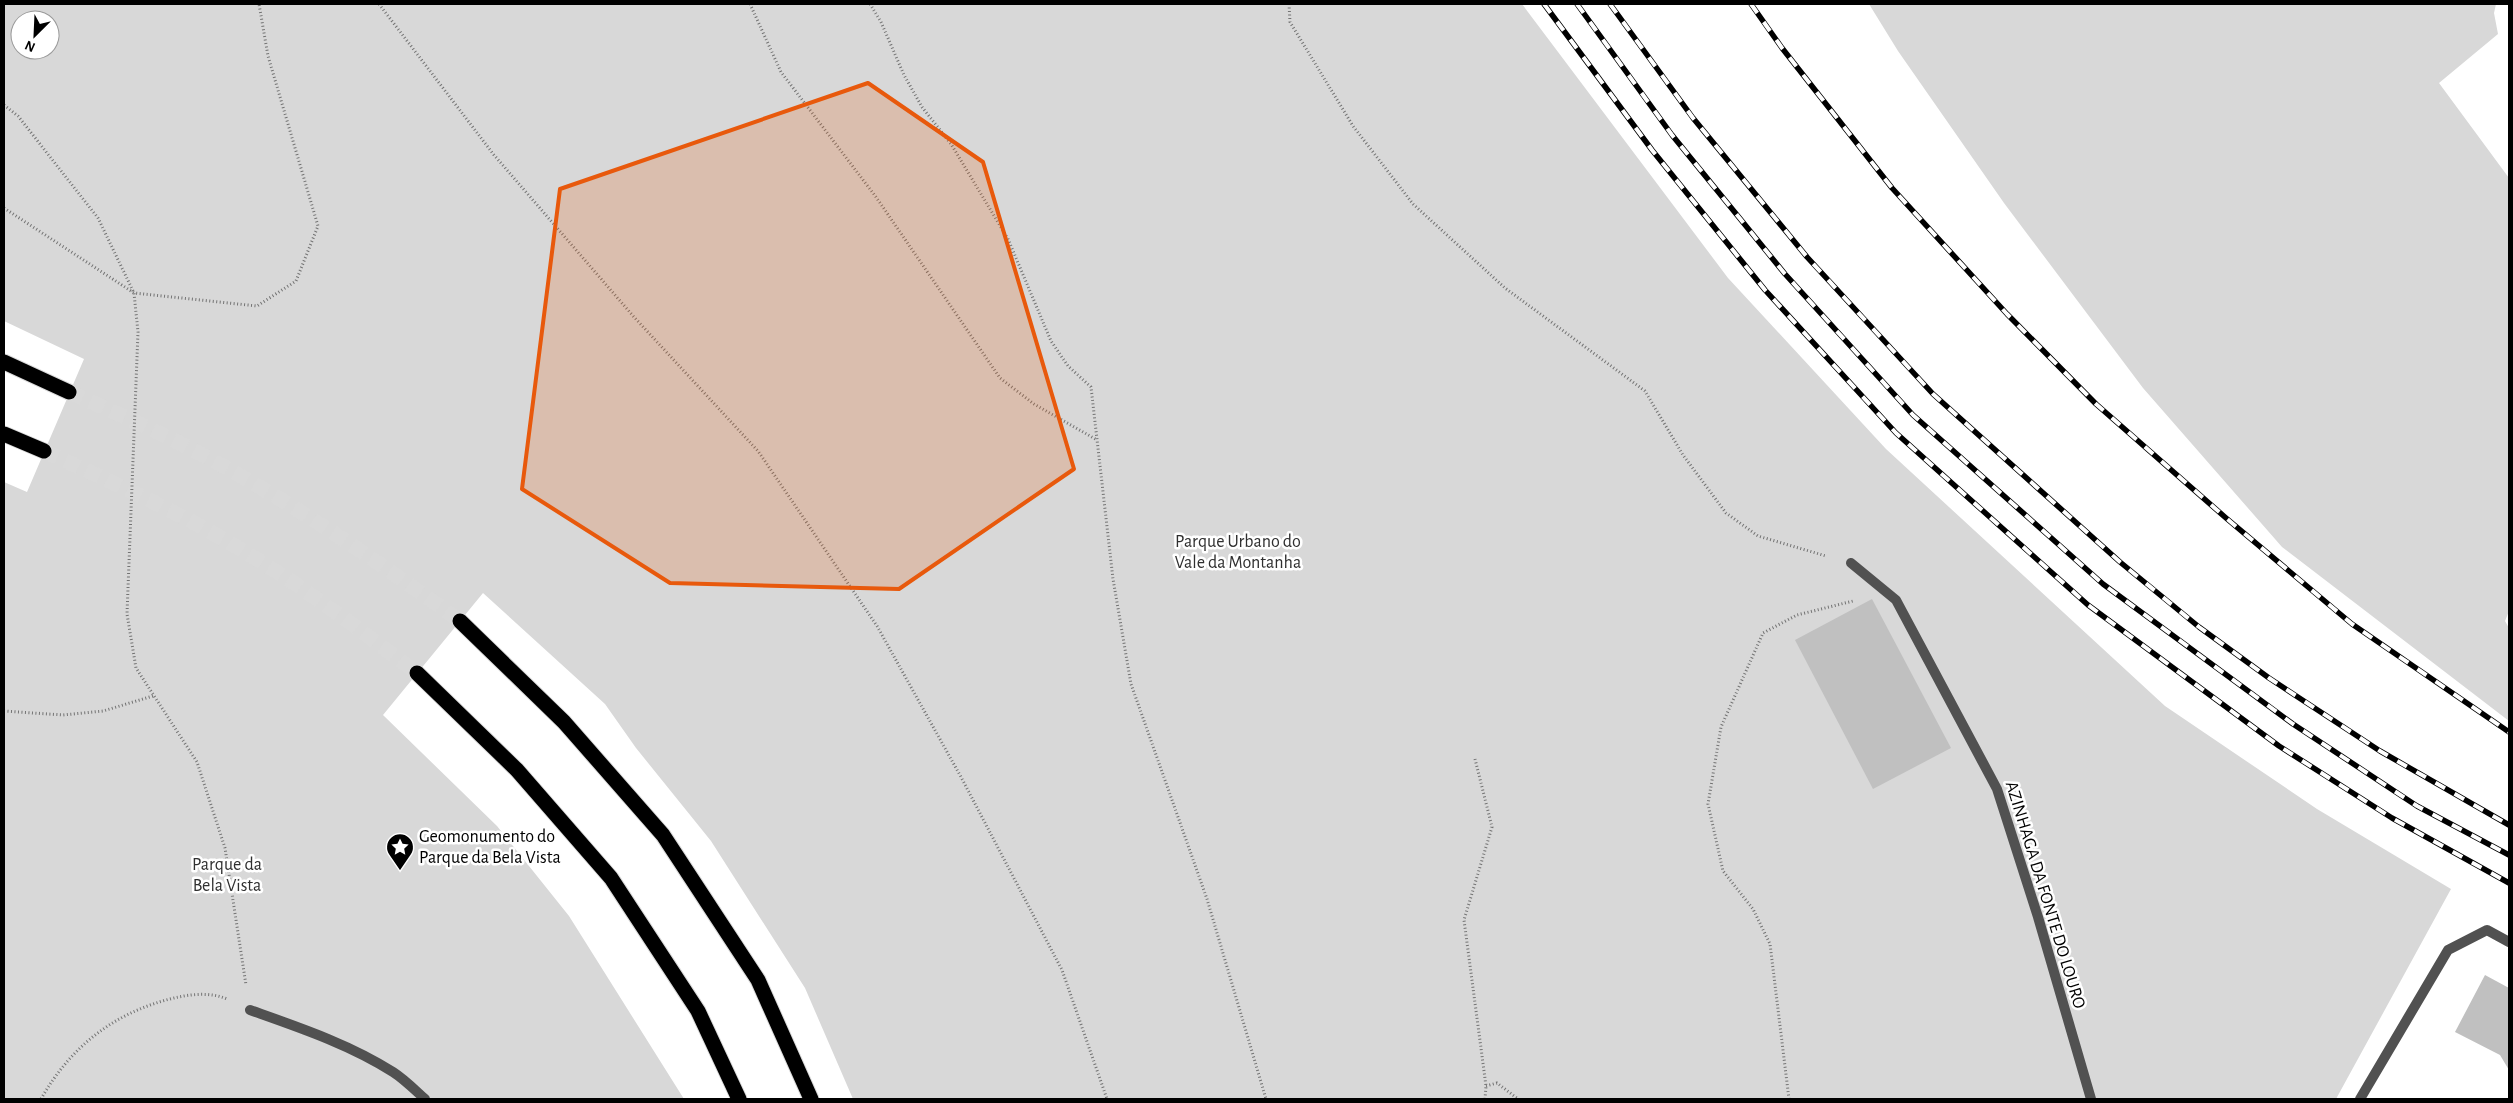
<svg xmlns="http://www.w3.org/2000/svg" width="2513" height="1103" font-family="'Alegreya Sans',sans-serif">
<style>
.green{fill:#d8d8d8;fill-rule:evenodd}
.building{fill:#c0c0c0}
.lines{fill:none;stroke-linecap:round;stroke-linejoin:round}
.highway-tunnel{stroke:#d9d9d9;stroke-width:15;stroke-dasharray:15 8;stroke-linecap:butt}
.highway-casing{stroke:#dbdbdb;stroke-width:17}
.path{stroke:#737373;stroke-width:3;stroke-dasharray:1 2.5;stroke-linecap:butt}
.street{stroke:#515151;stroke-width:10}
.highway{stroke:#000;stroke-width:15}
.rail-casing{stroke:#000;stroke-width:5.5}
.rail{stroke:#fff;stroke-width:4;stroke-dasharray:11;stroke-linecap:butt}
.marked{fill:#e8590c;fill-opacity:0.2;stroke:#e8590c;stroke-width:4;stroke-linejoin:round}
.labels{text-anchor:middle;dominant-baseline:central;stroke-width:5;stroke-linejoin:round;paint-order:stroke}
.park-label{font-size:18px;fill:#2f2f2f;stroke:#fff}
.poi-label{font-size:18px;fill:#000;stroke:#fff;text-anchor:start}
.street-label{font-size:18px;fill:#000;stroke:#fff}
</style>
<rect width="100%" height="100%" fill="#fff"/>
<g class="green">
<path d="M 4,4 L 1522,4 L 1728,278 L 1886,449 L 2165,706 L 2317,809 L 2451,889 L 2336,1099 L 853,1099 L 805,988 L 711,841 L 636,748 L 605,704 L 483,593 L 383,715 L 497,826 L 569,916 L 684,1099 L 4,1099 L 4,482 L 27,492 L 84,359 L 4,321 ZM 20,20 L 50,20 L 50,50 L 20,50 Z"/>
<polygon points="1869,4 2496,4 2494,13 2498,34 2439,83 2509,178 2509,611 2505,621 2509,628 2509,721 2282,547 2143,388 2004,203 1898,51"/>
</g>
<g class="building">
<polygon points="1872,599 1951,748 1873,789 1795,640"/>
<polygon points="2485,975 2509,988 2509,1070 2500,1055 2455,1032"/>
</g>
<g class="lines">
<g class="highway-tunnel">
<path d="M 69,392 C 121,415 173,438 223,466 C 306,512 383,565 460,621"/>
<path d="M 44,451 C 119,485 194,519 263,563 C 317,597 367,635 417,673"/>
</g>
<g class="highway-casing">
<g id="highway">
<polyline points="4,362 69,392"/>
<polyline points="4,434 44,451"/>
<polyline points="460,621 564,722 663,835 758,980 811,1099"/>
<polyline points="417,673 517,770 611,878 698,1011 739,1099"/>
</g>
</g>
<g class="path">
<polyline points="379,4 494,155 634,317 758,451 877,626 961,777 1062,970 1107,1099"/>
<polyline points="750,4 781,72 876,197 1000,378 1034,404 1097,440"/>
<polyline points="870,4 881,22 904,75 922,107 951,144 1008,239 1051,341 1068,366 1091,387 1113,579 1131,684 1207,899 1266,1099"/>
<polyline points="1289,4 1290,22 1353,126 1413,204 1505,288 1645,391 1683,455 1726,513 1758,536 1826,556"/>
<polyline points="4,105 18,116 98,218 134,293 138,332 127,614 136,668 197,762 225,848 246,985"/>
<polyline points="4,208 134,293 257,306 296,281 318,226 268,56 259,4"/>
<polyline points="4,711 63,715 103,711 153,696"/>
<polyline points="1475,759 1492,827 1464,920 1486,1086 1485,1099"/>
<polyline points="1486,1086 1497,1083 1518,1099"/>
<path d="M 41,1099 C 71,1046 115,1012 174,998 C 191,994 211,992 227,999"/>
<polyline points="1789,1099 1770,944 1753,909 1723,871 1708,804 1721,727 1763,633 1797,615 1853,601"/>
</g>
<g class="street">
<polyline points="1851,563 1896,600 1997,789 2038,917 2091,1099"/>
<path d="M 250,1010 C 298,1027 349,1044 393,1072 C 404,1079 415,1090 425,1099"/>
<polyline points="2360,1099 2448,950 2487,930 2509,942"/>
</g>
<use href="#highway" class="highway"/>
<g class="rail-casing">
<g id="rail">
<polyline points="1544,4 1652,150 1765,290 1896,433 2088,605 2279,746 2392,818 2509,883"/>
<polyline points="1577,4 1672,135 1785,274 1913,415 2103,584 2293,724 2417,806 2509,855"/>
<polyline points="1610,4 1693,118 1807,257 1933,394 2120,562 2199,627 2269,678 2380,751 2509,825"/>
<polyline points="1751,4 1782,48 1892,188 2007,314 2096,404 2226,518 2352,624 2509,732"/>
</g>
</g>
<use href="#rail" class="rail"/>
</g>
<path class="marked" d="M 868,83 L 983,162 L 1074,469 L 899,589 L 670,583 L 522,489 L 560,189 Z"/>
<defs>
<g id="sight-pin" transform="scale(1.4375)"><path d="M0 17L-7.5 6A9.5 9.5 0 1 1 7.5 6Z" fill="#000" stroke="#fff"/><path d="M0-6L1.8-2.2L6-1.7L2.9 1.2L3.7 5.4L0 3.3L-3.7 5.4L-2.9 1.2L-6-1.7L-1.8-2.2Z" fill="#fff"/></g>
</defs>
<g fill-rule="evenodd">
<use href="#sight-pin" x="400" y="847"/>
</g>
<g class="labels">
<g class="park-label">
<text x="1238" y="542">Parque Urbano do<tspan x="1238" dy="21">Vale da Montanha</tspan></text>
<text x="227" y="865">Parque da<tspan x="227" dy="21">Bela Vista</tspan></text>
</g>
<g class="poi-label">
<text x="419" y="837">Geomonumento do<tspan x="419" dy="21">Parque da Bela Vista</tspan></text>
</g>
<g class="street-label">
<text transform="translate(2045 895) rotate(73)">AZINHAGA DA FONTE DO LOURO</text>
</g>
</g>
<rect width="2513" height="1103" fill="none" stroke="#000000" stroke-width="10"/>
<g transform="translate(35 35) rotate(204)"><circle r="24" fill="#ffffff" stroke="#999999"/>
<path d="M0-4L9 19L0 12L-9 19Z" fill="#000000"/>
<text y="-8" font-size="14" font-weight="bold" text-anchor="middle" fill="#000000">N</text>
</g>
</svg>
